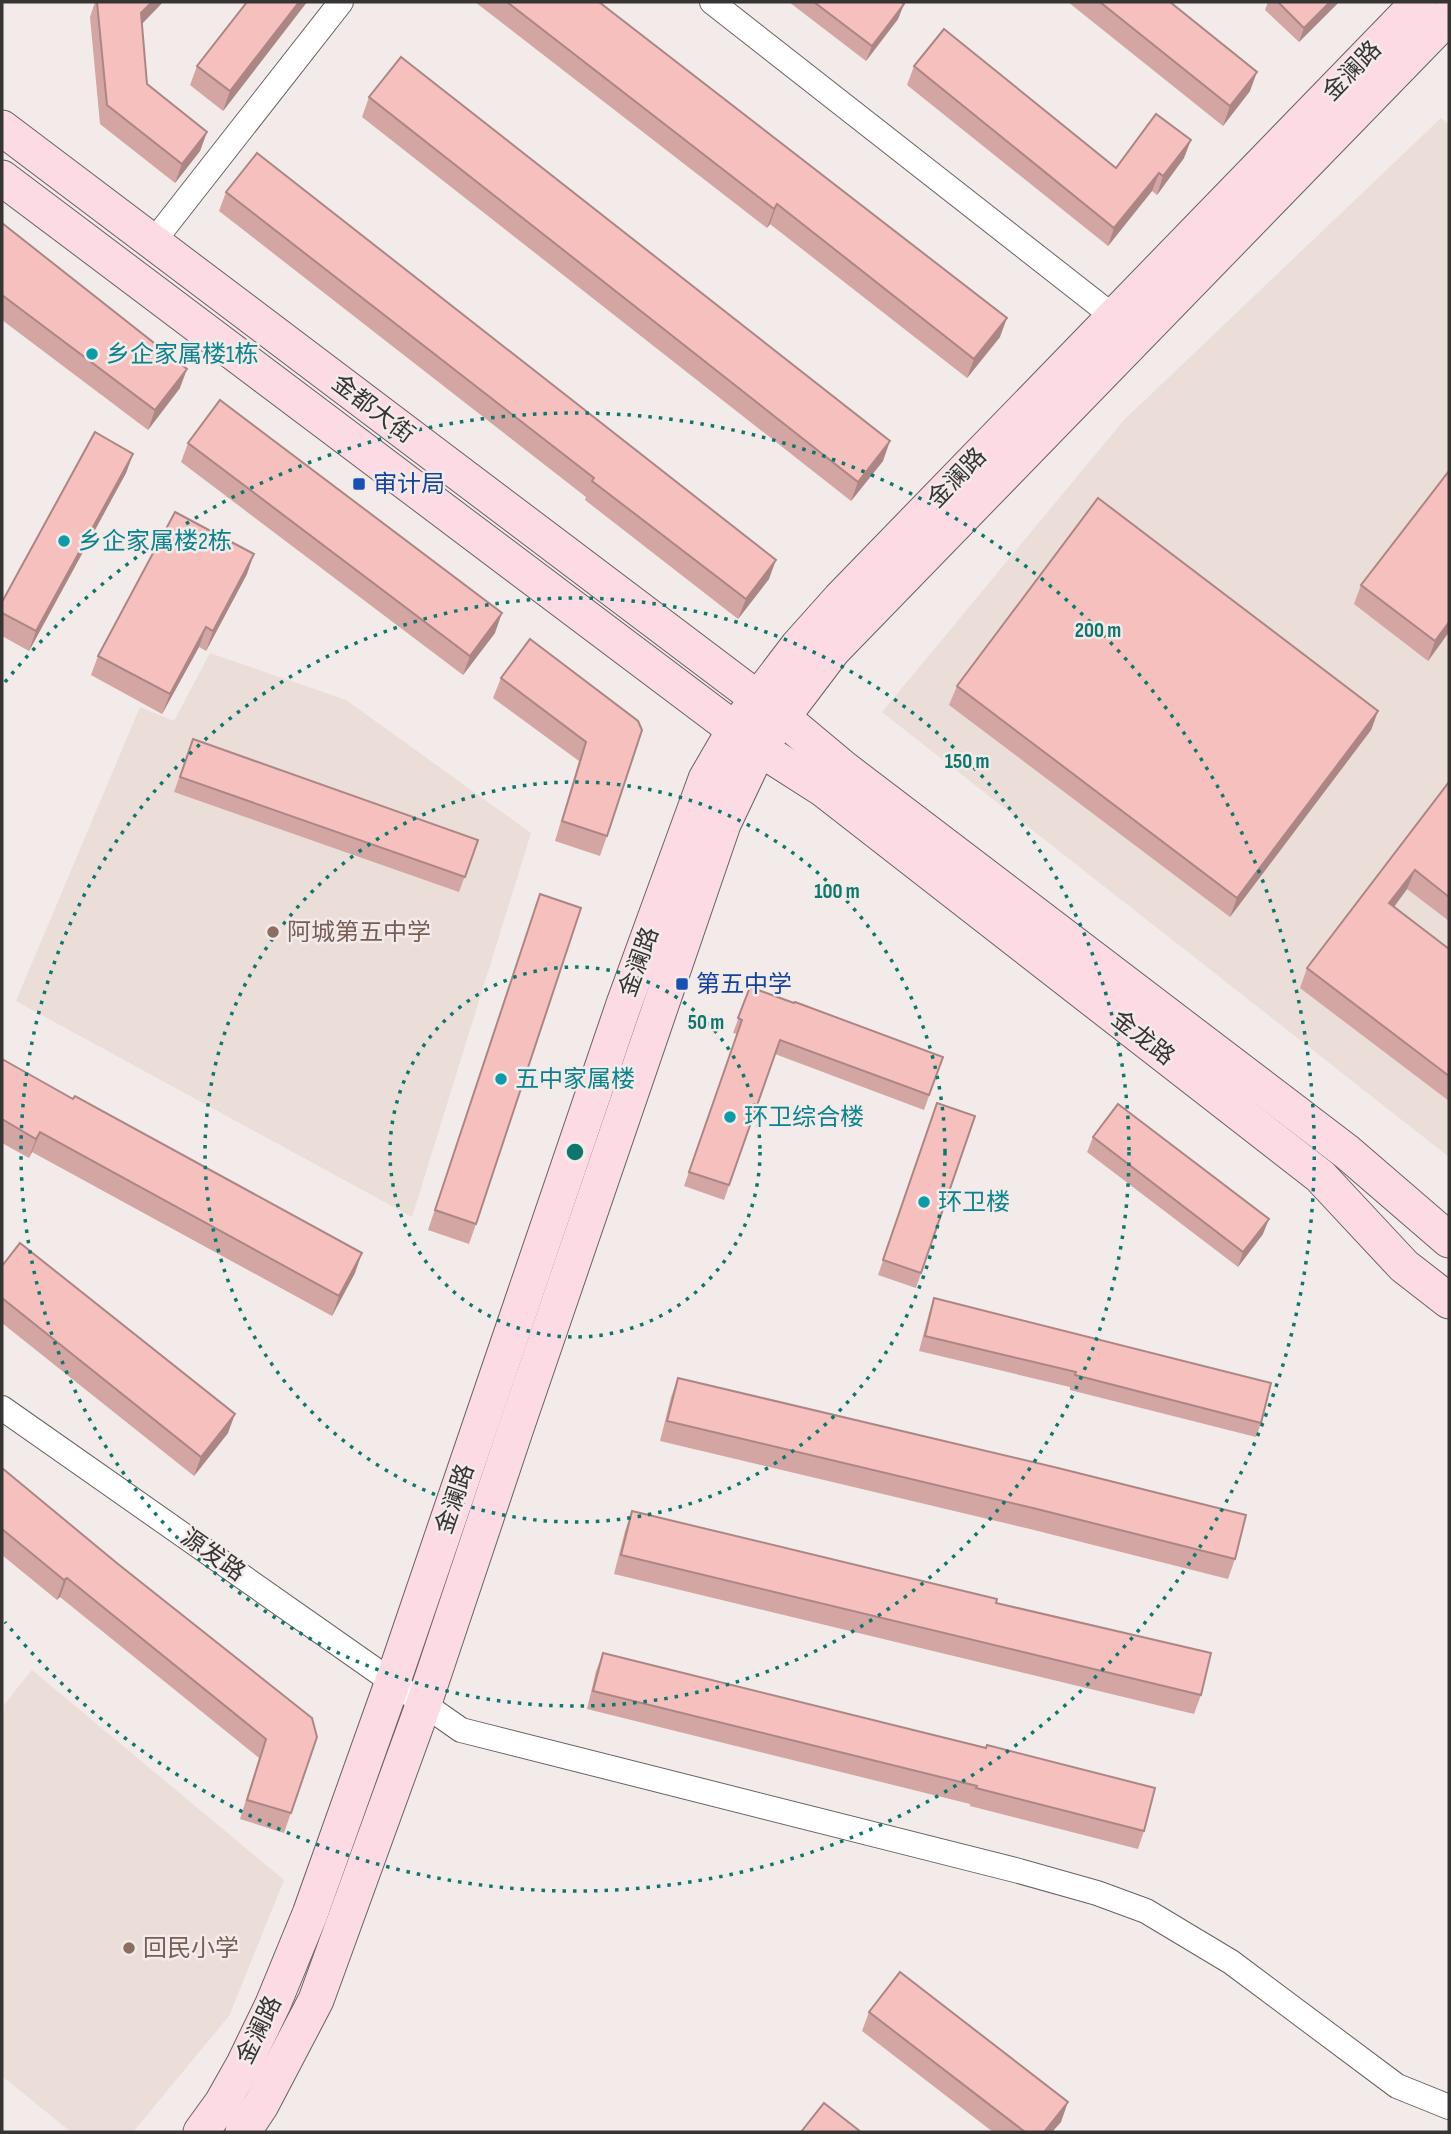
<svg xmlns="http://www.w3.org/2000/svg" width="1451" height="2134" font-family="'Sofia Sans Condensed','Noto Sans SC',sans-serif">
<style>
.built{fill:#ebddd8}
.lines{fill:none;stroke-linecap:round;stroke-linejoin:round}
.street-casing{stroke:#686260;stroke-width:26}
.secondary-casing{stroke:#686260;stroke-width:37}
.street{stroke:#fff;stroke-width:24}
.secondary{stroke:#fddbe5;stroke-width:35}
.wall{fill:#d3a5a3}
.shaded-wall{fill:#ac8685}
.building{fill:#f5c0be;stroke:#ac8685;stroke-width:2}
.ring{fill:none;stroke:#0f766e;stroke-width:3.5;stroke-dasharray:3.5 7}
.culture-dot{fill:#0f9aa8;stroke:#f2ebe9;stroke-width:2.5}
.transit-dot{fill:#1a4fb4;stroke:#f2ebe9;stroke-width:2.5}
.education-dot{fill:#8d6e63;stroke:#f2ebe9;stroke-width:2.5}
.labels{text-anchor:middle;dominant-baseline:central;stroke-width:5;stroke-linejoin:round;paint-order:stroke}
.street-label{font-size:24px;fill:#373534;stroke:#f2ebe9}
.culture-label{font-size:24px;fill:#0d838f;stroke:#f2ebe9;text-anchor:start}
.transit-label{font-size:24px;fill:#164399;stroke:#f2ebe9;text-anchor:start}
.education-label{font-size:24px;fill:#785e54;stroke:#f2ebe9;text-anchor:start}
.centre{fill:#0f766e;stroke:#f2ebe9;stroke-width:3.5}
.ring-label{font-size:21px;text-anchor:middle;font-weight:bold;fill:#0f766e;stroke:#f2ebe9;stroke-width:5;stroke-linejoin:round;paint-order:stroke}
</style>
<rect width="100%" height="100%" fill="#f2ebe9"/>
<g class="built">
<polygon points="1441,118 1449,125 1449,1157 882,712 1124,420"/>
<polygon points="210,653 346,700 531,833 412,1217 16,1001 140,707 174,721"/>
<polygon points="32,1670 284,1880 229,2016 133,2132 71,2132 2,2076 2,1707"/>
</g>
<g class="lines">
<g class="street-casing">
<g id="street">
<polyline points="712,2 1114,317"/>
<polyline points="153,242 341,2"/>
<polyline points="2,1408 461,1730 1019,1871 1097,1893 1146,1911 1231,1962 1397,2086 1449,2107"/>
</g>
</g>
<g class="secondary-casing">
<g id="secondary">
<polyline points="2,128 782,717 843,768 1347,1152 1449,1240"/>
<polyline points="2,178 759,748 823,789 1320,1176 1404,1266 1449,1301"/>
<polyline points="201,2132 222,2103 244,2064 273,2004 310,1914 393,1681 624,1004 706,779 735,729 798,646 840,599 1419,2"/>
<polyline points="243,2132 261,2105 316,2000 424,1703 515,1431 723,824 759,748 833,650 1449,16"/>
</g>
</g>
<use href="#street" class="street"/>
<use href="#secondary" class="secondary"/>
</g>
<g class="wall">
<polygon points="95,2 163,2 142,24 147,84 207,132 200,151 175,183 100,124 90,17"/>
<polygon points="247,2 307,2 223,111 190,85 197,66"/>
<polygon points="475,2 599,2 1000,337 967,378 770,224 767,228"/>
<polygon points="789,2 901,2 904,4 898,19 866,61"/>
<polygon points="1068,2 1170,2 1250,91 1223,126"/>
<polygon points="1268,2 1339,2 1299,42 1265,10"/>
<polygon points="914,66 1116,168 1184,158 1157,195 1152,191 1108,246 907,85"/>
<polygon points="369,97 883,461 851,501 362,117"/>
<polygon points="226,192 769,579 738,619 585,500 586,497 219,211"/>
<polygon points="2,223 180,388 148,430 2,320"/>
<polygon points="188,443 495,633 463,675 181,462"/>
<polygon points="133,454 126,473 29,651 2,636 2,602"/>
<polygon points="247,574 206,651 199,647 162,714 91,675 98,656"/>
<polygon points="1361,585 1449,632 1428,661 1354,604"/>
<polygon points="501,678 638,721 607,836 600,856 555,841 579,761 493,698"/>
<polygon points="957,686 1378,711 1371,730 1230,917 949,705"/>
<polygon points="193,739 478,840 459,892 174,792"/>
<polygon points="1449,782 1449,921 1407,889 1394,907 1449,949 1449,1101 1300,988 1307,968"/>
<polygon points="540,894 476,1224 469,1244 428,1230"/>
<polygon points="750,987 943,1057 924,1110 775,1054 724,1200 684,1186 737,1034 733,1033"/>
<polygon points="2,1059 355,1273 332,1316 32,1152 29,1158 2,1143"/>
<polygon points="937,1103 975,1116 916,1288 878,1275"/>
<polygon points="1093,1137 1263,1234 1238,1267 1087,1152"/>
<polygon points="2,1266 228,1433 194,1476 2,1323"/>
<polygon points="934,1298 1261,1423 1256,1437 1070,1390 1070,1387 919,1351 929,1313"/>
<polygon points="678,1378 1235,1559 1228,1579 1030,1529 660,1441 671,1397"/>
<polygon points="2,1468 317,1737 284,1833 240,1819 259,1758 60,1597 57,1600 2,1555"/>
<polygon points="632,1511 996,1603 1201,1695 1194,1714 614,1574 625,1531"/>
<polygon points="603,1653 1144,1831 1138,1849 970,1806 970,1804 587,1709 596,1671"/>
<polygon points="869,2012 1061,2122 1052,2132 993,2132 862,2031"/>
</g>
<g class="shaded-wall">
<polygon points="152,2 163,2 134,32 141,13"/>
<polygon points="299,2 307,2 223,111 230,91"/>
<polygon points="1330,2 1339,2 1299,42 1304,28"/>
<polygon points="904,4 898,19 866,61 872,46"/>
<polygon points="1257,72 1250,91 1223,126 1230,106"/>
<polygon points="207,132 200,151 175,183 182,164"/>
<polygon points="1191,140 1184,158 1157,195 1163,176"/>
<polygon points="1159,173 1152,191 1108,246 1114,228"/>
<polygon points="777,204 770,224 767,228 774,209"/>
<polygon points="1007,318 1000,337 967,378 974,359"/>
<polygon points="187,369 180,388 148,430 155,410"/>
<polygon points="890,441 883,461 851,501 858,482"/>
<polygon points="133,454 126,473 29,651 36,631"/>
<polygon points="254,554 247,574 206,651 213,631"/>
<polygon points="776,560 769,579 738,619 746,599"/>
<polygon points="502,613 495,633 463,675 470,656"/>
<polygon points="1449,622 1449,632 1428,661 1435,641"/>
<polygon points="206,627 199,647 162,714 170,694"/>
<polygon points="1378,711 1371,730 1230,917 1237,898"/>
<polygon points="1415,870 1407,889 1382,923 1389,903"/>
<polygon points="40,1132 32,1152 29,1158 36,1139"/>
<polygon points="1269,1219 1263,1234 1238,1267 1243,1252"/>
<polygon points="362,1253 355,1273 332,1316 339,1296"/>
<polygon points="235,1414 228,1433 194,1476 201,1457"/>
<polygon points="67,1578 60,1597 57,1600 64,1580"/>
<polygon points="1068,2102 1061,2122 1052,2132 1044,2132"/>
</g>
<g class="building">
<polygon points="97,2 152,2 141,13 147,84 207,132 182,164 107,105"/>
<polygon points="247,2 299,2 230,91 197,66"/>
<polygon points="507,2 599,2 1007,318 974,359 777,204 774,209"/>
<polygon points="814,2 901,2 904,4 872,46"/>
<polygon points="1100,2 1170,2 1257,72 1230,106"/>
<polygon points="1278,2 1330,2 1304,28"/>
<polygon points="944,29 1116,168 1156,114 1191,140 1163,176 1159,173 1114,228 914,66"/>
<polygon points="401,57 890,441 858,482 369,97"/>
<polygon points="257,153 776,560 746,599 592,481 594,478 226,192"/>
<polygon points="2,223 187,369 155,410 2,295"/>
<polygon points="220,400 502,613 470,656 188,443"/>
<polygon points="95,432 133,454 36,631 2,613 2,602"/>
<polygon points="1449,471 1449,622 1435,641 1361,585"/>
<polygon points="1098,498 1378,711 1237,898 957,686"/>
<polygon points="175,512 254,554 213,631 206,627 170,694 98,656"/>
<polygon points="530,639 638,721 642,730 607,836 562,821 586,742 501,678"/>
<polygon points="193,739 478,840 465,877 180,777"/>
<polygon points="1449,782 1449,897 1415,870 1389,903 1449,949 1449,1076 1307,968"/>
<polygon points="540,894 581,908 476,1224 435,1210"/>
<polygon points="750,987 794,1003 795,1002 943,1057 929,1095 780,1040 729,1185 689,1172 742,1020 738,1018"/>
<polygon points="2,1059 73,1099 75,1096 362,1253 339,1296 40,1132 36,1139 2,1119"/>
<polygon points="937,1103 975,1116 921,1273 883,1260"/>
<polygon points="1118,1104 1269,1219 1243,1252 1093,1137"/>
<polygon points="20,1243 235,1414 201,1457 2,1298 2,1266"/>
<polygon points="934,1298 1271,1383 1261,1423 1075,1375 1076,1372 925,1336"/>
<polygon points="678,1378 1058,1468 1246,1515 1235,1559 1037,1509 667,1421"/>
<polygon points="2,1468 118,1564 312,1718 317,1737 291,1813 247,1800 266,1739 67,1578 64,1580 2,1529"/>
<polygon points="632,1511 997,1599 996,1603 1211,1653 1201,1695 621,1555"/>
<polygon points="603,1653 986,1748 987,1745 1155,1788 1144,1831 976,1788 977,1786 593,1691"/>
<polygon points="900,1972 1068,2102 1044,2132 1025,2132 869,2012"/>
<polygon points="824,2103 861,2132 801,2132"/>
</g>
<g class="ring">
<circle cx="575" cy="1152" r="185"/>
<circle cx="575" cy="1152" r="370"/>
<circle cx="575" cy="1152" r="554"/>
<path d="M5 682A739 739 0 1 1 5 1622"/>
</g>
<g class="culture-dot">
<circle cx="92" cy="354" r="7"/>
<circle cx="64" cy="541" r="7"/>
<circle cx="501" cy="1079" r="7"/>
<circle cx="730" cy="1117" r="7"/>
<circle cx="924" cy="1202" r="7"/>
</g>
<g class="transit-dot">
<rect x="352" y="477" width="14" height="14" rx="3.5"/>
<rect x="675" y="977" width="14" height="14" rx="3.5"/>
</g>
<g class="education-dot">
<circle cx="273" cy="932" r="7"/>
<circle cx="129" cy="1948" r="7"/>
</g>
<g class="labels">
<g class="street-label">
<text transform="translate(1352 71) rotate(-46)">金澜路</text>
<text transform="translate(373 409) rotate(37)">金都大街</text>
<text transform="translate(957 478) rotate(-46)">金澜路</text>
<text transform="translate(639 962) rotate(-70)">金澜路</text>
<text transform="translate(1143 1038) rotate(38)">金龙路</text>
<text transform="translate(455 1499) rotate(-71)">金澜路</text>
<text transform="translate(213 1555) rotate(35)">源发路</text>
<text transform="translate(259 2030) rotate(-64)">金澜路</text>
</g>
<g class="culture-label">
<text x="106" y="354">乡企家属楼1栋</text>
<text x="78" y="541">乡企家属楼2栋</text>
<text x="515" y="1079">五中家属楼</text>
<text x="744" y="1117">环卫综合楼</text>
<text x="938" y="1202">环卫楼</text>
</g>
<g class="transit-label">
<text x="373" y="484">审计局</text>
<text x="696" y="984">第五中学</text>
</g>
<g class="education-label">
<text x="287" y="932">阿城第五中学</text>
<text x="143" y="1948">回民小学</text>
</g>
</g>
<circle cx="575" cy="1152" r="10" class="centre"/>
<g class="ring-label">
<text x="1098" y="637">200 m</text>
<text x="967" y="768">150 m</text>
<text x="837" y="898">100 m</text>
<text x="706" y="1029">50 m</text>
</g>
<rect width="1451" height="2134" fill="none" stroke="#373534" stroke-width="7"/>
</svg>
